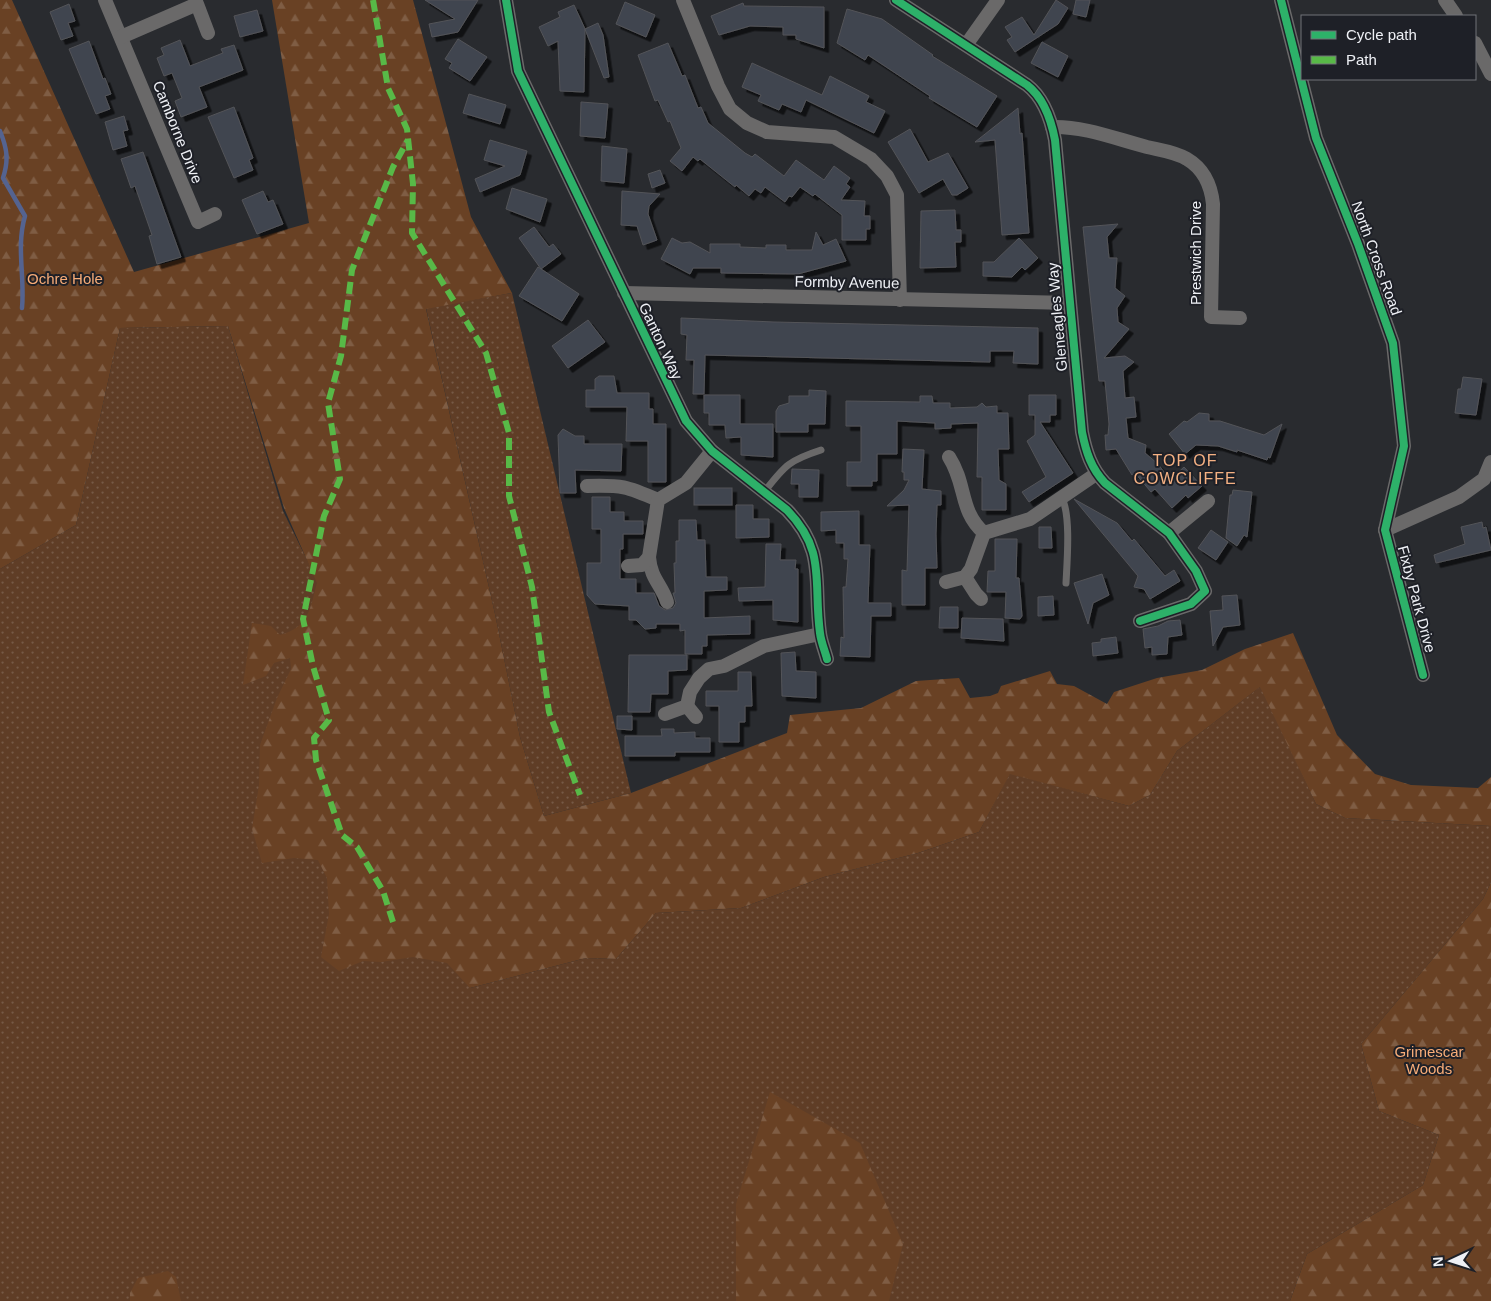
<svg xmlns="http://www.w3.org/2000/svg" width="1491" height="1301" font-family="Arial,sans-serif">
<style>
.grass{fill:url(#grass-dots)}
.forest{fill:url(#forest-firs)}
.lines{fill:none;stroke-linecap:round;stroke-linejoin:round}
.stream{stroke:#546390;stroke-width:4.5}
.building{fill:#40444f;stroke:#535458;filter:url(#shadow)}
.service{stroke:#6a6969;stroke-width:7}
.minor{stroke:#6a6969;stroke-width:14}
.quiet{stroke:#58b947;stroke-width:6;stroke-dasharray:12 6;stroke-linecap:butt}
.cycleway-casing{stroke:#1e2027;stroke-width:11}
.cycleway{stroke:#2db169;stroke-width:8}
.labels{text-anchor:middle;dominant-baseline:central;stroke-width:4;stroke-linejoin:round;paint-order:stroke}
.street-label{font-size:15px;fill:#eef0f5;stroke:#1e2027}
.park-label{font-size:15px;fill:#f7ac78;stroke:#1e2027}
.neighbourhood-label{font-size:16px;letter-spacing:1px;fill:#f5b183;stroke:#1e2027}
</style>
<defs>
<pattern id="grass-dots" width="8" height="8" patternUnits="userSpaceOnUse" patternTransform="scale(1.25)"><rect width="8" height="8" fill="#5f3d26"/><path d="M2 2h.1M6 6h.1" fill="none" stroke="#765946" stroke-width="1.8" stroke-linecap="round"/></pattern>
<pattern id="forest-firs" width="22" height="20" patternUnits="userSpaceOnUse" patternTransform="scale(1.25)"><rect width="22" height="20" fill="#694124"/><path d="M5 1l3.5 6h-7zM16 11l3.5 6h-7z" fill="#7f5d44"/></pattern>
<filter id="shadow"><feDropShadow dx="4.5" dy="4.5" stdDeviation="0" flood-color="#0009"/></filter>
</defs>
<rect width="100%" height="100%" fill="#292b2f"/>
<g class="grass">
<polygon points="512,293 631,793 544,816 520,737 495,614 426,308"/>
<polygon points="228,326 283,511 373,694 454,885 470,988 586,958 616,959 656,913 741,908 824,877 918,853 979,832 1010,773 1129,806 1150,795 1177,751 1261,686 1316,804 1345,818 1491,826 1491,882 1483,899 1361,1044 1379,1111 1439,1135 1423,1185 1307,1254 1290,1301 0,1301 0,569 76,525 120,328"/>
</g>
<g class="forest">
<path d="M 0,0 L 12,0 L 134,272 L 309,223 L 272,0 L 413,0 L 471,217 L 512,293 L 426,309 L 495,614 L 520,737 L 544,816 L 631,793 L 787,733 L 790,715 L 861,708 L 916,681 L 959,678 L 970,698 L 990,696 L 998,693 L 1001,686 L 1050,671 L 1057,684 L 1074,686 L 1107,704 L 1114,692 L 1157,678 L 1202,670 L 1245,649 L 1293,633 L 1337,735 L 1375,774 L 1411,785 L 1478,788 L 1491,777 L 1491,826 L 1345,818 L 1316,804 L 1260,687 L 1177,751 L 1150,795 L 1129,806 L 1010,774 L 979,832 L 918,853 L 824,877 L 741,908 L 656,913 L 616,959 L 586,958 L 470,988 L 447,963 L 413,957 L 381,962 L 363,961 L 339,971 L 321,957 L 329,914 L 327,878 L 318,860 L 294,858 L 262,863 L 252,829 L 259,785 L 260,745 L 277,698 L 291,669 L 290,658 L 274,663 L 266,676 L 243,685 L 252,623 L 271,626 L 280,635 C 309,627 310,609 317,583 L 284,508 L 228,326 L 120,328 L 76,525 L 0,569 Z"/>
<polygon points="1491,882 1491,1301 1290,1301 1307,1254 1423,1185 1439,1135 1379,1111 1361,1044 1483,899"/>
<polygon points="770,1092 860,1143 903,1244 889,1301 736,1301 736,1204"/>
<polygon points="168,1271 176,1277 181,1301 130,1301 130,1293 138,1278"/>
</g>
<g class="lines">
<path class="stream" d="M 0,131 C 7,148 9,160 3,178 L 25,216 C 16,247 25,277 22,308"/>
</g>
<g class="building">
<polygon points="425,0 478,0 458,32 432,37 429,24 455,19"/>
<polygon points="1056,0 1068,8 1058,24 1015,52 1007,40 1012,37 1005,27 1022,17 1034,35"/>
<polygon points="1076,0 1090,0 1086,17 1073,14"/>
<polygon points="625,2 655,15 646,37 616,24"/>
<polygon points="743,3 744,6 824,7 824,48 796,39 796,35 783,35 783,27 750,26 719,35 711,16"/>
<polygon points="69,4 75,21 68,23 73,36 61,40 50,12"/>
<polygon points="574,5 585,29 584,92 560,91 558,41 548,46 539,27 560,17 558,12"/>
<polygon points="847,9 882,19 933,55 932,56 997,96 977,127 929,98 930,96 868,55 865,60 837,43"/>
<polygon points="257,10 263,31 240,37 234,16"/>
<polygon points="598,23 603,35 609,77 604,78 585,29"/>
<polygon points="458,39 487,57 470,81 449,68 452,63 445,59"/>
<polygon points="180,40 190,66 223,53 221,49 234,45 243,70 199,87 207,107 181,117 175,101 182,98 172,73 164,76 157,58 164,55 161,48"/>
<polygon points="89,41 103,79 105,78 111,94 105,96 110,109 96,114 69,49"/>
<polygon points="1042,42 1068,56 1058,77 1031,63"/>
<polygon points="668,43 682,76 685,75 698,108 701,107 708,123 745,153 752,157 755,154 784,176 796,160 824,180 834,166 850,178 846,184 850,187 841,200 865,201 864,216 870,216 870,229 866,229 866,240 842,240 842,215 815,194 813,196 800,187 792,197 789,196 785,202 765,187 761,193 755,189 749,196 736,185 735,187 700,159 698,161 693,157 682,171 670,161 681,148 670,121 668,122 658,100 655,101 638,55"/>
<polygon points="752,63 822,95 830,76 869,96 866,102 885,111 874,133 806,100 801,112 782,104 779,110 758,101 761,95 742,87"/>
<polygon points="469,94 506,105 500,124 463,113"/>
<polygon points="581,102 608,104 605,138 580,136"/>
<polygon points="234,107 253,158 249,160 253,170 234,178 208,117"/>
<polygon points="1018,108 1020,134 1022,133 1029,233 1002,235 995,140 975,142"/>
<polygon points="124,116 128,130 123,131 127,146 113,150 105,122"/>
<polygon points="910,129 928,162 948,153 968,188 957,195 952,195 943,179 919,193 888,142"/>
<polygon points="490,140 527,151 520,175 480,192 475,179 505,166 484,160"/>
<polygon points="602,146 627,149 624,183 601,181"/>
<polygon points="143,152 181,257 157,264 149,236 152,235 135,186 131,188 121,159"/>
<polygon points="660,170 665,183 652,188 648,174"/>
<polygon points="512,188 547,199 540,222 506,209"/>
<polygon points="263,191 268,202 273,200 283,224 257,234 242,200"/>
<polygon points="622,191 660,194 649,206 648,214 657,240 643,245 637,226 621,225"/>
<polygon points="955,210 956,230 961,230 961,242 955,242 956,267 920,268 921,211"/>
<polygon points="1118,224 1107,237 1109,258 1117,258 1115,288 1125,296 1117,308 1118,322 1129,329 1104,358 1125,356 1134,362 1123,371 1125,398 1134,397 1136,417 1126,418 1128,438 1146,445 1145,453 1158,464 1170,480 1184,467 1202,486 1188,498 1186,495 1172,508 1155,489 1151,492 1135,473 1132,475 1116,449 1106,450 1105,435 1108,435 1109,424 1105,381 1099,381 1083,227"/>
<polygon points="534,227 549,247 553,244 561,254 541,269 519,238"/>
<polygon points="816,232 823,245 836,239 846,261 798,274 721,273 721,268 693,268 690,274 661,259 672,238 682,243 690,242 710,253 710,244 740,244 740,247 766,248 766,245 786,245 786,250 812,250"/>
<polygon points="1019,238 1038,258 1025,270 1022,267 1012,277 983,276 983,262 994,262"/>
<polygon points="538,267 579,294 562,321 519,296"/>
<polygon points="681,318 774,322 1038,328 1038,364 1013,363 1014,351 990,351 990,362 705,355 704,394 693,394 694,360 686,360 687,335 681,334"/>
<polygon points="588,320 605,342 568,368 552,346"/>
<polygon points="599,376 614,376 617,393 649,393 649,409 653,409 653,424 666,424 666,482 648,482 648,441 626,441 627,407 586,407 586,390 595,390 595,379"/>
<polygon points="1463,377 1482,379 1476,415 1455,413 1458,389 1461,389"/>
<polygon points="809,390 826,391 825,424 808,424 808,432 776,432 776,411 779,406 789,403 789,396 809,396"/>
<polygon points="704,395 740,395 740,424 773,424 773,457 741,455 741,437 726,438 725,425 709,425 709,413 704,413"/>
<polygon points="1029,395 1056,395 1056,415 1050,415 1050,422 1040,422 1073,473 1029,502 1022,492 1046,477 1027,441 1035,435 1035,415 1029,415"/>
<polygon points="920,396 932,396 933,403 950,403 950,408 977,407 982,403 986,407 997,406 997,413 1008,413 1009,449 998,449 999,480 1006,484 1006,510 982,510 982,477 977,477 978,423 951,424 951,428 935,429 935,423 897,421 897,454 877,454 877,481 872,481 872,486 847,486 847,462 861,462 861,426 846,426 846,401 920,402"/>
<polygon points="1199,413 1209,414 1209,421 1220,421 1264,435 1282,424 1270,458 1268,457 1267,460 1237,450 1237,452 1218,446 1196,445 1185,454 1169,434 1184,421 1187,422"/>
<polygon points="563,429 575,436 584,436 584,444 622,444 621,471 575,470 576,493 560,493 558,435"/>
<polygon points="903,449 924,450 922,489 941,491 941,505 937,505 936,534 937,568 925,568 925,605 902,605 902,570 907,571 909,505 887,506 904,490 909,480 904,480 904,472 902,472"/>
<polygon points="792,469 819,470 818,497 799,497 799,484 791,484"/>
<rect x="694" y="488" width="38" height="17"/>
<polygon points="1233,490 1252,492 1247,537 1244,535 1237,546 1226,538 1230,495 1232,495"/>
<polygon points="592,497 610,497 610,512 624,512 624,521 643,521 643,534 623,534 623,549 620,549 620,579 636,579 636,593 654,593 659,606 665,610 673,608 676,603 673,593 675,593 674,563 676,563 676,541 679,541 679,520 696,520 697,540 705,540 706,577 727,577 727,590 704,591 704,618 750,616 750,634 707,635 707,646 702,646 702,654 685,654 685,630 680,631 680,624 656,624 656,628 645,629 636,620 629,620 629,606 595,604 587,595 587,563 601,563 601,529 592,529"/>
<polygon points="1074,499 1117,523 1132,541 1134,539 1165,576 1174,570 1180,581 1150,599 1144,589 1134,587 1138,576"/>
<polygon points="736,505 753,505 753,519 769,519 769,537 736,538"/>
<polygon points="859,511 859,545 870,545 868,603 891,603 891,616 871,616 870,657 840,656 841,637 844,638 843,587 846,587 848,559 844,559 844,543 836,543 836,530 821,531 821,512"/>
<polygon points="1482,522 1483,528 1486,527 1491,550 1436,563 1434,555 1465,544 1461,527"/>
<polygon points="1039,527 1051,527 1052,548 1039,548"/>
<polygon points="1211,530 1228,542 1216,560 1198,548"/>
<polygon points="995,539 1017,539 1016,578 1019,578 1022,616 1020,619 1005,618 1006,592 987,592 988,571 995,571"/>
<polygon points="766,544 781,544 780,560 796,560 795,569 798,569 798,622 773,620 773,600 739,601 738,588 765,587"/>
<polygon points="1102,574 1109,595 1093,603 1088,624 1074,583"/>
<polygon points="1237,595 1240,625 1223,627 1213,646 1210,611 1223,610 1222,596"/>
<polygon points="1053,596 1054,615 1038,616 1038,597"/>
<polygon points="940,607 958,607 958,628 939,628"/>
<polygon points="962,618 1003,619 1004,641 961,638"/>
<polygon points="1180,620 1182,635 1168,637 1167,654 1152,655 1152,647 1145,648 1143,629 1158,626 1168,621"/>
<polygon points="1116,637 1118,653 1093,656 1092,643 1101,642 1101,639"/>
<polygon points="795,652 796,671 816,672 816,698 782,696 781,653"/>
<polygon points="629,655 687,655 687,670 668,671 668,694 651,694 650,712 628,712"/>
<polygon points="738,672 751,672 752,706 745,706 745,722 739,722 739,742 719,742 719,706 706,706 706,691 738,691"/>
<polygon points="617,716 632,716 632,730 617,729"/>
<polygon points="661,729 674,729 674,733 695,732 695,738 710,738 710,752 675,752 675,756 625,756 625,736 662,736"/>
</g>
<g class="lines">
<g class="service">
<path d="M 765,491 C 785,465 790,460 821,450"/>
<path d="M 1062,498 C 1071,516 1067,562 1066,583"/>
</g>
<g class="minor">
<polyline points="105,0 198,222 215,214"/>
<path d="M 506,0 L 518,71 L 686,421 L 712,451 L 787,510 C 827,551 813,582 820,633 C 821,642 825,651 827,659"/>
<polyline points="683,0 718,86 730,109 747,123 767,132 834,137 871,159 887,176 897,195 900,300"/>
<path d="M 896,0 L 1027,85 C 1044,98 1051,119 1055,140 L 1082,432 C 1086,452 1091,468 1105,483 L 1169,533 L 1196,571 L 1205,591 L 1191,604 L 1140,621"/>
<polyline points="1281,0 1316,138 1358,244 1393,343 1404,446 1385,530 1423,675"/>
<polyline points="1445,0 1456,16"/>
<polyline points="121,37 197,4 208,33"/>
<polyline points="1475,43 1491,74"/>
<polyline points="966,45 998,0"/>
<path d="M 1052,127 C 1084,126 1116,139 1147,147 C 1160,150 1176,152 1187,159 C 1204,169 1211,185 1213,204 L 1211,317 L 1240,318"/>
<polyline points="624,293 1070,303"/>
<path d="M 949,457 C 967,485 959,511 984,533"/>
<path d="M 587,486 C 622,485 626,486 658,500"/>
<polyline points="1385,530 1459,497 1484,479 1491,462"/>
<polyline points="1169,533 1208,501"/>
<path d="M 649,557 C 651,580 661,583 667,602"/>
<polyline points="628,566 642,565 649,557 658,500 686,483 712,451"/>
<polyline points="965,577 976,594 981,599"/>
<polyline points="946,582 965,577 971,569 984,533 1030,519 1096,474"/>
<polyline points="687,706 696,717"/>
<polyline points="665,714 687,706 690,692 699,678 709,669 724,666 764,646 820,634"/>
</g>
<g class="quiet">
<polyline points="373,0 388,88 407,129 413,184 412,233 486,353 509,433 509,496 532,587 549,712 580,795"/>
<polyline points="393,922 383,891 357,847 342,835 316,760 314,738 329,720 313,666 303,619 324,516 340,479 328,403 341,356 352,270 393,167 408,140"/>
</g>
<g class="cycleway-casing">
<g id="cycleway">
<path d="M 506,0 L 518,71 L 686,421 L 712,451 L 787,510 C 827,551 813,582 820,633 C 821,642 825,651 827,659"/>
<path d="M 896,0 L 1027,85 C 1044,98 1051,119 1055,140 L 1082,432 C 1086,452 1091,468 1105,483 L 1169,533 L 1196,571 L 1205,591 L 1191,604 L 1140,621"/>
<polyline points="1281,0 1316,138 1358,244 1393,343 1404,446 1385,530 1423,675"/>
</g>
</g>
<use href="#cycleway" class="cycleway"/>
</g>
<g class="labels">
<g class="street-label">
<text transform="translate(178 132) rotate(68)">Camborne Drive</text>
<text transform="translate(1195 253) rotate(-90)">Prestwich Drive</text>
<text transform="translate(1377 258) rotate(70)">North Cross Road</text>
<text transform="translate(847 282) rotate(1)">Formby Avenue</text>
<text transform="translate(1057 317) rotate(-95)">Gleneagles Way</text>
<text transform="translate(661 341) rotate(65)">Ganton Way</text>
<text transform="translate(1417 599) rotate(75)">Fixby Park Drive</text>
</g>
<g class="park-label">
<text x="65" y="278">Ochre Hole</text>
<text x="1429" y="1051">Grimescar<tspan x="1429" dy="17">Woods</tspan></text>
</g>
<g class="neighbourhood-label">
<text x="1185" y="460">TOP OF<tspan x="1185" dy="18">COWCLIFFE</tspan></text>
</g>
</g>
<rect x="1301" y="15" width="175" height="65" fill="#1e2027" stroke="#717379"/>
<rect x="1311" y="31" width="25" height="8" fill="#2db169" stroke="#717379"/>
<text x="1346" y="40" font-size="15" fill="#eef0f5">Cycle path</text>
<rect x="1311" y="56" width="25" height="8" fill="#58b947" stroke="#717379"/>
<text x="1346" y="65" font-size="15" fill="#eef0f5">Path</text>
<g transform="translate(1451 1261) rotate(266)" stroke="#1e2027" stroke-width="4" paint-order="stroke">
<path d="M0-4L9 19L0 12L-9 19Z" fill="#eef0f5"/>
<text y="-8" font-size="14" font-weight="bold" text-anchor="middle" fill="#eef0f5">N</text>
</g>
</svg>
